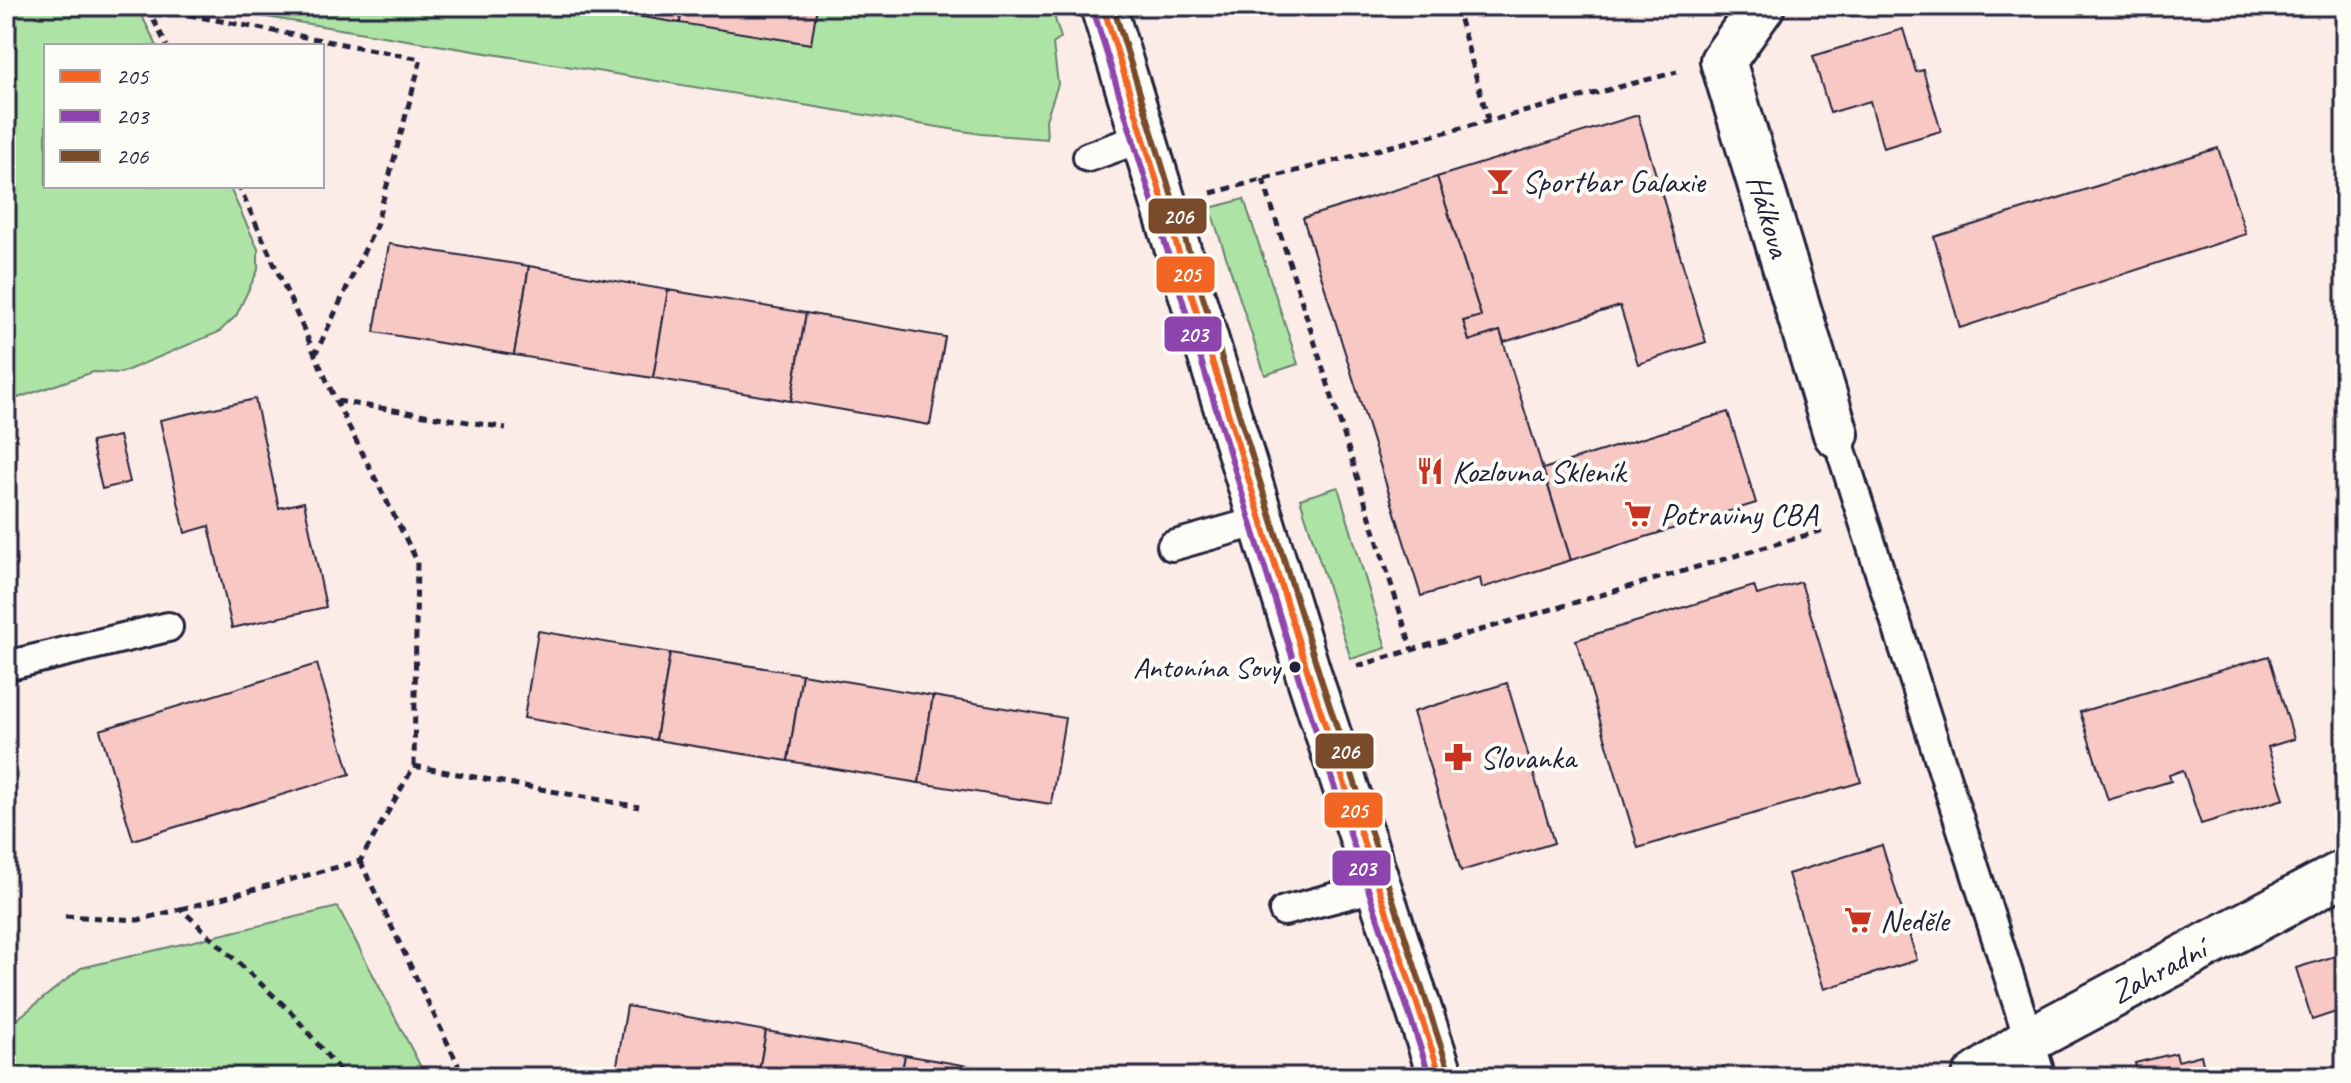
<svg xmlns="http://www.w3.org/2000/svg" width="2351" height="1083" font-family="Caveat,sans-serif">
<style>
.green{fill:#ade3a5;stroke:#688270;stroke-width:2}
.building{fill:#f8c8c4;stroke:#22223b;stroke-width:2}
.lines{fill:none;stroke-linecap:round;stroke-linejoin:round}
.lane-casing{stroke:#22223b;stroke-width:34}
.street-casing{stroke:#22223b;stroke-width:50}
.path{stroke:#22223b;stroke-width:5;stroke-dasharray:8 6;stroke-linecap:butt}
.lane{stroke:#fdfcf7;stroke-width:28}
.street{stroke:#fdfcf7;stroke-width:44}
.bus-1-casing{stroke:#fdfcf7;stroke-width:12}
.bus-2-casing{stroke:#fdfcf7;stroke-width:12}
.bus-3-casing{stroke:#fdfcf7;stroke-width:12}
.bus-1{stroke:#f26522;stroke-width:6}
.bus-2{stroke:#8e44ad;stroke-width:6}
.bus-3{stroke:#7a4b2a;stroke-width:6}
.bus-dot{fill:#22223b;stroke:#fdfcf7;stroke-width:3}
.labels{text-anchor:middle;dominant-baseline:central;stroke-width:8;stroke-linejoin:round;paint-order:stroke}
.bus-label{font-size:30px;fill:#22223b;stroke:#fdfcf7;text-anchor:end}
.poi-label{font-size:32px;fill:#22223b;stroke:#fdfcf7;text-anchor:start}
.street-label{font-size:32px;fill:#22223b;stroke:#fdfcf7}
.line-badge{stroke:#fdfcf7;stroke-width:3}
.badge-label{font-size:22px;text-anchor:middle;font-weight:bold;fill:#fff}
</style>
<rect width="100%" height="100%" fill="#fcece8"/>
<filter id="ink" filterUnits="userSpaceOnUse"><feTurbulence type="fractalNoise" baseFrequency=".0125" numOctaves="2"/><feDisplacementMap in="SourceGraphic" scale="16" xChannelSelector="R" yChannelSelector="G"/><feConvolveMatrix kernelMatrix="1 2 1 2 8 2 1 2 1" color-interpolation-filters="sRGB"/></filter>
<g filter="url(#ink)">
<g class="green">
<polygon points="6,6 137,6 157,46 46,46 46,186 229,186 258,249 258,270 236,316 219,332 121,373 93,372 6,402"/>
<polygon points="199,6 1051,6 1061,38 1053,44 1058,84 1046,120 1047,139 981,134"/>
<polygon points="1244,199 1298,364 1265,375 1210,208"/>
<polygon points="1338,487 1386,648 1351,659 1300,499"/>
<polygon points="338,907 426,1077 6,1077 6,1028 81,968"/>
</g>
<g class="building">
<polygon points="576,6 682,6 680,23"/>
<polygon points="682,6 817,6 811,44 680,23"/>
<polygon points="1903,29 1916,72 1923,70 1941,131 1883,148 1870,101 1830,113 1813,56"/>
<polygon points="1638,115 1706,342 1638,364 1620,306 1504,342 1500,331 1469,341 1463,321 1481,316 1437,177"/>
<polygon points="2218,148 2246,234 1960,328 1934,237"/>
<polygon points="1437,177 1481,316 1463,321 1469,341 1500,331 1571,560 1482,588 1480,578 1421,596 1303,218"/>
<polygon points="389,244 529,266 514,355 374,332"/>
<polygon points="529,266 668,290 653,378 514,355"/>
<polygon points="668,290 806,313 791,401 653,378"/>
<polygon points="806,313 945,337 930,425 791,401"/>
<polygon points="255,399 279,508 304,502 326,607 232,628 209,526 185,533 160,420"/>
<polygon points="1728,412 1756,503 1571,560 1543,469"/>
<polygon points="119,436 130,482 102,489 91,442"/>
<polygon points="1801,582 1861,782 1638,848 1576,640 1754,586 1757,595"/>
<polygon points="538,631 670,653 656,740 524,718"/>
<polygon points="670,653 802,674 788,761 656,740"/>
<polygon points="2269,656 2294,739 2268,747 2284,799 2201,824 2183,770 2169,775 2171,781 2108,800 2080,712"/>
<polygon points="317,664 350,774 133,840 100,730"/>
<polygon points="802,674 933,696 919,783 788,761"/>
<polygon points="1507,683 1554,843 1461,871 1413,712"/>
<polygon points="933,696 1065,718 1051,804 919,783"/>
<polygon points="1882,845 1917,960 1824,989 1788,874"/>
<polygon points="2345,953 2345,1009 2312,1020 2296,968"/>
<polygon points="627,1006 766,1031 758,1077 615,1077"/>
<polygon points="766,1031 905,1055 901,1077 758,1077"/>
<polygon points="2176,1053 2178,1061 2201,1055 2206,1077 2138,1077 2135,1063"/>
<polygon points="905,1055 1031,1077 901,1077"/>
</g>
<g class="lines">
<g class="lane-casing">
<g id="lane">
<polyline points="1088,157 1142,138"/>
<polyline points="1836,434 2041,1077"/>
<polyline points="1172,546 1260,521"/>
<polyline points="6,666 168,627"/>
<polyline points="1284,911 1379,886"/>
</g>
</g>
<g class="street-casing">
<g id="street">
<polyline points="1103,6 1310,679 1441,1077"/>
<polyline points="1762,6 1723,61 1836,434"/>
<polyline points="1975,1077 2029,1040 2345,872"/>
</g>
</g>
<g class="path">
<polyline points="1456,6 1488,119"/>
<polyline points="147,7 421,59 376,226 316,353"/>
<polyline points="147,7 167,46"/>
<polyline points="1263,179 1412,650"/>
<polyline points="1211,193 1677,72"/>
<polyline points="337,401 506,428"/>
<polyline points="1357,666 1824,530"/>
<polyline points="414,766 639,807"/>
<polyline points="360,861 464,1077"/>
<polyline points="181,909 360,861 414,766 417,561 336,401 239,186"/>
<polyline points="65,916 138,920 181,909 291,1012 345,1077"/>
</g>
<use href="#lane" class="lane"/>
<use href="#street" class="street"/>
<g class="bus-1-casing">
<polyline id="bus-1" points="1103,6 1310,679 1441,1077"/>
</g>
<g class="bus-2-casing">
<polyline id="bus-2" points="1093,9 1300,682 1430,1077"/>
</g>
<g class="bus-3-casing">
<polyline id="bus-3" points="1113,6 1320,676 1450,1074"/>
</g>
<use href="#bus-1" class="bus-1"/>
<use href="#bus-2" class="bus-2"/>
<use href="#bus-3" class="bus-3"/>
</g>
</g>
<defs>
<g id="bar-bare" transform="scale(2.16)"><path d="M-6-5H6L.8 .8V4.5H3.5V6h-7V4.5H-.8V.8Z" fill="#c8321e" stroke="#fdfcf7" stroke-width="2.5" paint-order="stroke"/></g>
<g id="restaurant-bare" transform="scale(2.16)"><path d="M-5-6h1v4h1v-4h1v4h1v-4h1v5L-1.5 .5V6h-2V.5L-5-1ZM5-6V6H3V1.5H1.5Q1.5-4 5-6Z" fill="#c8321e" stroke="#fdfcf7" stroke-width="2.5" paint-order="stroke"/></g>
<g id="supermarket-bare" transform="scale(2.16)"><path d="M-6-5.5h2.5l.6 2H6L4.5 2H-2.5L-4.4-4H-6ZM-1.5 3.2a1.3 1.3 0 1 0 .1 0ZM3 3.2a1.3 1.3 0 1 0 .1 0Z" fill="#c8321e" stroke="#fdfcf7" stroke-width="2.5" paint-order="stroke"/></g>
<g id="pharmacy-bare" transform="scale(2.16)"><path d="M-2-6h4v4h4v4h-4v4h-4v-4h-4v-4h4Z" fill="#c8321e" stroke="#fdfcf7" stroke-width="2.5" paint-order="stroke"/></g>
</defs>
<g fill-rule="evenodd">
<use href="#bar-bare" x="1500" y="181"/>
<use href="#restaurant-bare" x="1430" y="471"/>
<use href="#supermarket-bare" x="1638" y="514"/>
<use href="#pharmacy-bare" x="1458" y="757"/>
<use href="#supermarket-bare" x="1858" y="920"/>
</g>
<circle class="bus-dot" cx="1295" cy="667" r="7"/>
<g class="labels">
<g class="bus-label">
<text x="1280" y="667">Antonína Sovy</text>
</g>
<g class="poi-label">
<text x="1522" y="181">Sportbar Galaxie</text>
<text x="1452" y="471">Kozlovna Skleník</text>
<text x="1660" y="514">Potraviny CBA</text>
<text x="1480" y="757">Slovanka</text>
<text x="1880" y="920">Neděle</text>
</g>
<g class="street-label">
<text transform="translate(1769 216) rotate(74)">Hálkova</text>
<text transform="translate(2158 971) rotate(-28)">Zahradní</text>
</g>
</g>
<g class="line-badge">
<rect x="1147" y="197" width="61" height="38" rx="8" fill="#7a4b2a"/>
<rect x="1155" y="255" width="61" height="39" rx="8" fill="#f26522"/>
<rect x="1163" y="315" width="60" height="38" rx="8" fill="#8e44ad"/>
<rect x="1314" y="732" width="61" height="38" rx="8" fill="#7a4b2a"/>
<rect x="1323" y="791" width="61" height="38" rx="8" fill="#f26522"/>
<rect x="1331" y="849" width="61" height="38" rx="8" fill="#8e44ad"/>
</g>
<g class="badge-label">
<text x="1178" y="224">206</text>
<text x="1186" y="282">205</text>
<text x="1193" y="342">203</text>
<text x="1344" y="759">206</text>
<text x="1353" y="818">205</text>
<text x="1361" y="876">203</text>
</g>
<rect width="2351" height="1083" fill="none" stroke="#fdfcf7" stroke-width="32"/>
<rect x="16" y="16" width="2319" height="1051" fill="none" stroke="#22223b" stroke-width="3" filter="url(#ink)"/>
<rect x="44" y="44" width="280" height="144" fill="#fdfcf7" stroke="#a5a5ac" stroke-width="2"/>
<rect x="60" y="70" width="40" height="12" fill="#f26522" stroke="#a5a5ac" stroke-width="2"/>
<text x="116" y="84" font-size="24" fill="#22223b">205</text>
<rect x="60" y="110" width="40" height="12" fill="#8e44ad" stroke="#a5a5ac" stroke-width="2"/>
<text x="116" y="124" font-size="24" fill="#22223b">203</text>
<rect x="60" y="150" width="40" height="12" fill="#7a4b2a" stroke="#a5a5ac" stroke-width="2"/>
<text x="116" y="164" font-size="24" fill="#22223b">206</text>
</svg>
